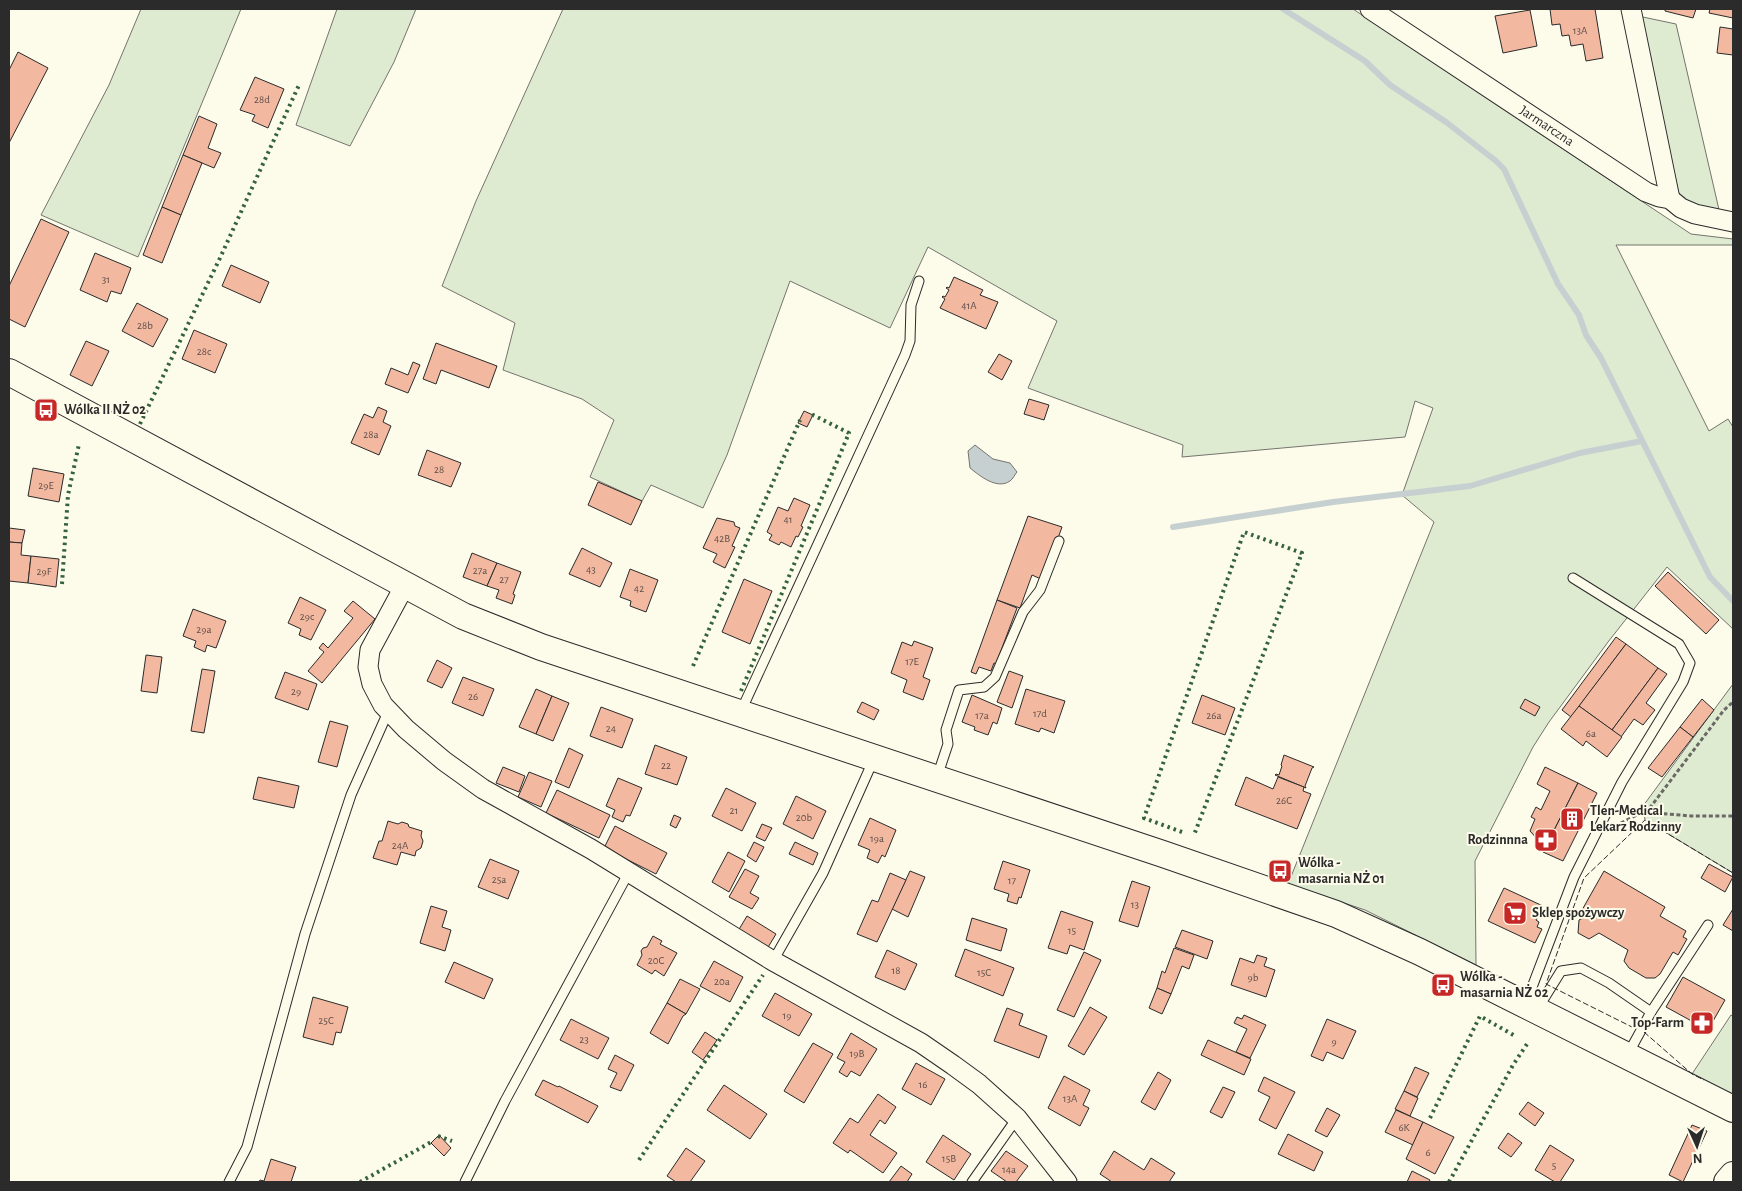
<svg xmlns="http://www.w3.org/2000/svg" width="1742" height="1191" font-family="'Alegreya Sans',sans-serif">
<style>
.green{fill:#deebd1;stroke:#74746e}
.water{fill:#c7d0d0;stroke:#74746e}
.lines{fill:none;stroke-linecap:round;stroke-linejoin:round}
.stream{stroke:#c7d0d0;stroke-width:6}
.building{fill:#f2b8a0;stroke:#2b2b2b}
.lane-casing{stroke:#2b2b2b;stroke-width:11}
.street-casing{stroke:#2b2b2b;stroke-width:21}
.secondary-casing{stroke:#2b2b2b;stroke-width:28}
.path{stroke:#6a6964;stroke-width:3;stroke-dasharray:4 2.5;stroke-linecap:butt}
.lane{stroke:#fdfbea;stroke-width:9}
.street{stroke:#fdfbea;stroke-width:19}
.secondary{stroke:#fdfbea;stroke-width:26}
.hedge{stroke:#34623c;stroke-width:4;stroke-dasharray:2.5 4;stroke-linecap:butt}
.fence{stroke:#2b2b2b;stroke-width:1;stroke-dasharray:6 2.5;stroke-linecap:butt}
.labels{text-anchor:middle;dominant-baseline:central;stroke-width:4;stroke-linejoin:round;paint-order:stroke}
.number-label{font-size:11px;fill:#5d4e48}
.street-label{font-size:14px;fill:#2b2b2b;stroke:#fdfbea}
.poi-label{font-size:14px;font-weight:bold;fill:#2b2b2b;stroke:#fdfbea;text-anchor:start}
</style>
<rect width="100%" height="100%" fill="#fdfbea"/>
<g class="green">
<polygon points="141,9 241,9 138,257 41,215 109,85"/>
<polygon points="337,9 416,9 394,62 350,146 296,125"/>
<polygon points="563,9 1353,9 1691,234 1733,239 1733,245 1616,245 1709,431 1728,419 1733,427 1733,629 1667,567 1608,642 1549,722 1533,747 1475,861 1476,965 1365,910 1288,884 1434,522 1402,495 1433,408 1415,401 1405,437 1182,457 1183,445 1028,388 1057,321 928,247 890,328 790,281 727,455 703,508 651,485 642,501 590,477 614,420 582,399 503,370 515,323 442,286 476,201"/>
<polygon points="1638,16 1676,24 1720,214 1680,199"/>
<polygon points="1733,684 1733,873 1645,820 1643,806"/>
<polygon points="1731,1015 1733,1016 1733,1095 1692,1074"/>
</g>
<path class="water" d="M 975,445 L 993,459 L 1010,463 L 1017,472 C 1015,474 1013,479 1010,481 C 997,490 980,476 970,468 L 968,451 Z"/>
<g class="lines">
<g class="stream">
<polyline points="1283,9 1365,61 1390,85 1446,122 1496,161 1504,169 1558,284 1579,315 1586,335 1601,358 1710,577 1733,601"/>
<polyline points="1173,527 1333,502 1470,486 1580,453 1642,441"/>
</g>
</g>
<g class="building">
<polygon points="1550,9 1595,9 1603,58 1586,61 1583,44 1571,46 1569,35 1562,36 1560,24 1552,25"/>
<polygon points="1665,9 1696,9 1693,18 1665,11"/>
<polygon points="1710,9 1733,9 1733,18 1709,13"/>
<polygon points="1530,10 1537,46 1503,53 1495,16"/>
<polygon points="1720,27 1733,29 1733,55 1717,53"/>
<polygon points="18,52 48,68 9,143 9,70"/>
<polygon points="255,77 284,89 268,128 252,121 255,115 240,110"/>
<polygon points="199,116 217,124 208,148 221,153 214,168 183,155"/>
<polygon points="183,155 202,163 181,215 162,207"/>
<polygon points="162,207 181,215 162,263 143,255"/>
<polygon points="41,219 69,232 25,327 9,319 9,286"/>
<polygon points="95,253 131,268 121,294 111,291 107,302 80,290"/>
<polygon points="231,265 269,282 260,303 222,286"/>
<polygon points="954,277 983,290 980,295 998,302 986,329 940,308 945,299 942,297 943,296 945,297 949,290 946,288 947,287 949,288"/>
<polygon points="137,303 168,319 153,347 122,331"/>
<polygon points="194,330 227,344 215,373 182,359"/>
<polygon points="86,341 109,351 92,386 70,375"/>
<polygon points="436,343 497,366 489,388 441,370 436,384 423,379"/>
<polygon points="999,354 1012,361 1002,380 988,372"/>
<polygon points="413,362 420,365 408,393 385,384 391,368 408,375"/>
<polygon points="1029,399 1049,405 1044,420 1024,414"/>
<polygon points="378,407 387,411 383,422 391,426 379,455 351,443 364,414 373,418"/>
<polygon points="804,411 813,415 807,427 798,423"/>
<polygon points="427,450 461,463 451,487 418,475"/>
<polygon points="33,468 64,474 59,502 28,496"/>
<polygon points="598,482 642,501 631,525 588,505"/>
<polygon points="794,498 810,505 801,526 803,527 798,537 796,536 791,547 781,542 779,545 769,540 772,535 767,532 778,507 788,511"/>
<polygon points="1028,516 1062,527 1043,580 1032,575 1020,608 997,600"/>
<polygon points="717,518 734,522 735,526 740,528 732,546 735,547 725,568 713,562 717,554 703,548"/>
<polygon points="9,528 25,530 22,543 9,542"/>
<polygon points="9,542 22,543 21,555 31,556 28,583 9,581"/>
<polygon points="582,548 612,563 600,587 569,574"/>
<polygon points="472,553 497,563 487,586 463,577"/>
<polygon points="31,556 59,559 56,587 28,583"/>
<polygon points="497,563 521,572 513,594 515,595 512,604 496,598 499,590 487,586"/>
<polygon points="630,569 658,580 646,612 630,606 631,601 620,597"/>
<polygon points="1668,572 1719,620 1706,634 1655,586"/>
<polygon points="744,579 772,591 750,644 722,632"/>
<polygon points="300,597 326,610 311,640 299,635 301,629 288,623"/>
<polygon points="997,600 1017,608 996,664 994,663 991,671 979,667 976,674 971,672"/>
<polygon points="353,601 375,619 322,683 308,671 324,652 319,648 323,643 328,648 353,618 344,611"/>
<polygon points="193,609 226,621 216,648 207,645 205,652 194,647 196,641 183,636"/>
<polygon points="1616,637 1626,644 1571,717 1562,710"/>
<polygon points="914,641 933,648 923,677 930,680 923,700 903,692 907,680 891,673 902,642 912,646"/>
<polygon points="1626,644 1658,668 1612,730 1579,706"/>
<polygon points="146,655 162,657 157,693 141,691"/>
<polygon points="437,660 452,668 442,688 427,681"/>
<polygon points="1658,668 1667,674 1646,703 1655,710 1643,725 1634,719 1621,737 1612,730"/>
<polygon points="202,669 215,671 204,733 191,731"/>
<polygon points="1009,671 1023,676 1012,708 997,702"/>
<polygon points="285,672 317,684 308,710 275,698"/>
<polygon points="463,677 494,689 483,716 452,703"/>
<polygon points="536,689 552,696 536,734 519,727"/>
<polygon points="1026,689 1065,701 1054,733 1041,728 1039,732 1015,724"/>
<polygon points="972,695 1002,708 997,724 993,722 988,735 974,730 975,727 962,722"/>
<polygon points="1202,695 1235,708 1225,735 1192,723"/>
<polygon points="552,696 569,703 553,741 536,734"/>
<polygon points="1525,699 1540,707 1535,716 1520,708"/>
<polygon points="1702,699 1714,710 1693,737 1680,727"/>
<polygon points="862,702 879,710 874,720 857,712"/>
<polygon points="1579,706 1622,737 1607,757 1586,741 1583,746 1561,729"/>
<polygon points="601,707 633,719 622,748 590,736"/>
<polygon points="330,721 348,726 337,767 318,762"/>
<polygon points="1680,727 1693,737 1662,777 1648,768"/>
<polygon points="655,745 687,757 677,785 645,774"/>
<polygon points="569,748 583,755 569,788 555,782"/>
<polygon points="1284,755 1314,767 1312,768 1305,786 1306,788 1275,775 1276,774 1279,775 1282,766 1281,765"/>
<polygon points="503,767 525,776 519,792 496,783"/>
<polygon points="1545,767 1578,783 1546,846 1541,843 1530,831 1535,819 1531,817 1536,807 1541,810 1550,791 1537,784"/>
<polygon points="529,772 552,781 541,807 518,797"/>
<polygon points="258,777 299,786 294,808 253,799"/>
<polygon points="1246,777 1273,789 1278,777 1304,787 1303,791 1311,794 1297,829 1235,805"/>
<polygon points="618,778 642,788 630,816 626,815 623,822 612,817 615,810 606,806"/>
<polygon points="1578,783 1597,793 1563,861 1543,852"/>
<polygon points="726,788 756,803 742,831 712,816"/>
<polygon points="557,790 610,815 599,838 546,813"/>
<polygon points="796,796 826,811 813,839 783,824"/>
<polygon points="674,815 681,818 676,828 670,825"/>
<polygon points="870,818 896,830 885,857 882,855 878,863 867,858 870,850 858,845"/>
<polygon points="388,821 398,824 402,822 408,824 409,827 422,831 421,836 423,841 421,848 416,851 415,856 401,852 397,865 373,858 379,841 382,841"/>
<polygon points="762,824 772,828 765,841 756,837"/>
<polygon points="615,826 667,853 656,874 604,848"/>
<polygon points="754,842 764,847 756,862 747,856"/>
<polygon points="795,842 818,853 813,865 789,854"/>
<polygon points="728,852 745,861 729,892 712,882"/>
<polygon points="490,859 519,871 508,899 478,887"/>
<polygon points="1003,861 1030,870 1021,898 1019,897 1017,904 1007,901 1009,894 994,889"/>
<polygon points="1709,864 1733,877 1725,892 1701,878"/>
<polygon points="745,869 759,876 750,893 759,898 752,909 729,897"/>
<polygon points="910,871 925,877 908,917 892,909"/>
<polygon points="1604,871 1665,907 1660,916 1686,931 1683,937 1687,939 1678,955 1673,952 1660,974 1655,978 1646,978 1629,968 1624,961 1628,950 1599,933 1589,939 1578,933 1579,920 1589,915 1582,910"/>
<polygon points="890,873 906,880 877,942 857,934 872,900 878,902"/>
<polygon points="1132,881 1150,887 1138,927 1119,921"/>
<polygon points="1504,888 1543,906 1536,920 1539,922 1537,927 1542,929 1535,943 1488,921"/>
<polygon points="431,906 447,911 442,927 451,930 445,951 420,943"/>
<polygon points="1733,909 1733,931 1723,925"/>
<polygon points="1061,911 1093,922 1084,950 1070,945 1067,954 1048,948"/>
<polygon points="747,916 776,934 767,949 738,931"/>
<polygon points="972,918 1007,929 1001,951 966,940"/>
<polygon points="1182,930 1213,941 1207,959 1175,947"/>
<polygon points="653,936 662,941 660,944 677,953 664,976 655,970 652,974 637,965 642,955 641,951 643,948 647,947"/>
<polygon points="1174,948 1194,955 1189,969 1182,966 1171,994 1157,988 1162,971 1165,973"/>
<polygon points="965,949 1014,968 1003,996 955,976"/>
<polygon points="887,950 917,964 905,990 875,977"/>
<polygon points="1084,952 1101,960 1074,1017 1057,1010"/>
<polygon points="1257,955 1267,958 1264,966 1275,970 1266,997 1231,985 1240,958 1254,963"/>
<polygon points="714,961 743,977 730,1002 700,986"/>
<polygon points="454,962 493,979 484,999 445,982"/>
<polygon points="1683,977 1725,1000 1708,1030 1666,1007"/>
<polygon points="680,979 700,989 686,1014 667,1003"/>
<polygon points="1157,988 1171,994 1162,1014 1149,1008"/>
<polygon points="775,993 812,1014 799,1036 762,1016"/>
<polygon points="313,997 348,1007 341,1033 336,1032 333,1045 303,1037"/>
<polygon points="667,1003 686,1014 683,1016 668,1044 650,1033"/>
<polygon points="1090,1007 1107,1017 1084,1055 1068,1046"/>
<polygon points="1007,1008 1023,1014 1019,1025 1047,1036 1039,1058 994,1041"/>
<polygon points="1244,1015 1266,1025 1250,1058 1236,1052 1247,1029 1234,1023 1237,1017 1242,1019"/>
<polygon points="571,1019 609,1038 598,1059 560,1040"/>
<polygon points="1327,1019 1356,1031 1343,1059 1327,1052 1323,1061 1311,1056"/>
<polygon points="705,1032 717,1040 703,1060 692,1052"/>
<polygon points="851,1033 877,1049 860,1076 851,1071 847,1077 839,1072 845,1062 837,1058"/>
<polygon points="1208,1040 1251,1059 1244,1075 1201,1055"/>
<polygon points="813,1043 833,1054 804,1103 784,1091"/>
<polygon points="615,1055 634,1065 621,1091 610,1087 617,1073 608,1069"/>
<polygon points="916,1063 945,1079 931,1105 902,1089"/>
<polygon points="1415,1067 1429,1073 1417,1097 1404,1091"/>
<polygon points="1158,1072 1171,1080 1155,1110 1141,1102"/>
<polygon points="1064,1076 1090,1090 1083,1105 1089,1108 1080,1126 1048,1108"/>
<polygon points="1264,1077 1295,1092 1276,1129 1259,1120 1270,1097 1258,1091"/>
<polygon points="543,1080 558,1087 559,1086 598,1106 588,1123 535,1095"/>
<polygon points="724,1085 767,1114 750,1139 707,1110"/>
<polygon points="1223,1087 1235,1092 1222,1118 1210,1112"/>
<polygon points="1404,1091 1418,1098 1410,1116 1395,1109"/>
<polygon points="878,1094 896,1107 885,1124 880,1120 870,1135 897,1153 883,1173 850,1150 848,1153 833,1143 850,1118 858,1123"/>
<polygon points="1528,1102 1544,1113 1535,1126 1519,1114"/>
<polygon points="1327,1108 1340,1115 1327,1137 1315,1131"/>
<polygon points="1396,1110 1423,1122 1413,1145 1385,1132"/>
<polygon points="1423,1122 1454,1137 1435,1174 1406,1159"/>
<polygon points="1692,1125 1707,1131 1683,1182 1669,1175"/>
<polygon points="1508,1133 1522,1143 1511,1157 1498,1148"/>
<polygon points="1288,1134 1323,1152 1314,1171 1278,1154"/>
<polygon points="439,1135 451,1148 444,1156 431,1143"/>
<polygon points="943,1135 971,1154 954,1180 926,1162"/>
<polygon points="1550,1145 1574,1160 1560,1182 1555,1182 1535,1170"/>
<polygon points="686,1148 705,1161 690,1182 676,1182 667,1176"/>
<polygon points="1006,1151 1028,1166 1016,1182 1007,1182 991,1171"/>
<polygon points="1114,1151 1144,1170 1151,1158 1175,1173 1169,1182 1112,1182 1100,1174"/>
<polygon points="271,1159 296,1167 291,1182 259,1182 260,1180 264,1181"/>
<polygon points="901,1166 912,1174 907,1182 889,1182"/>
<polygon points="1412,1171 1430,1180 1429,1182 1407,1182"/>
</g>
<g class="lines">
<g class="lane-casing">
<g id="lane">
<polyline points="741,711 905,355 910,341 911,305 919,281"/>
<polyline points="937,777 948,744 946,730 959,690 984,687 995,677 1023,612 1040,590 1059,541"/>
<polyline points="773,961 823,873 873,761"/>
<polyline points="1526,1003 1574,877 1622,782 1683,682 1690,663 1679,644 1573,578"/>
<polyline points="1538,1008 1561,971 1581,968 1609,983 1651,1012"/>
<polyline points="1628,1054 1651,1012 1708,925"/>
<polyline points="229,1182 247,1147 305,934 351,795 388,712"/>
<polyline points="465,1182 505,1101 629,872"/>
<polyline points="972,1182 1017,1118"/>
</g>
</g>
<g class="street-casing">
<g id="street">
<path id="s1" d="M 1370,9 L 1646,192 L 1659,197 L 1670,199 L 1681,208 L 1695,214 L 1733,222"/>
<polyline points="1631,9 1670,199"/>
<polyline points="405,585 370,650 368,667 372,684 383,705 406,729 444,761 483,789 591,849 773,961 921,1043 953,1065 979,1084 1017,1118 1067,1182"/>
</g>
</g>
<g class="secondary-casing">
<g id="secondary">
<polyline points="9,372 463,616 541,647 1163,854 1336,914 1420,952 1733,1109"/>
<polyline points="1727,1182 1733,1175"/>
</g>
</g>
<g class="path">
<polyline points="1644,812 1691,816 1733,816"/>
<polyline points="1615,826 1649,809 1724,710 1733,702"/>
</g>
<use href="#lane" class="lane"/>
<use href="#street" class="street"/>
<use href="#secondary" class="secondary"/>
<g class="hedge">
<polyline points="140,424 220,258 299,85"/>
<polyline points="62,584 68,495 79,444"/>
<polyline points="693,666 800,420"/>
<polyline points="741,691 849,433 811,414"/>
<polyline points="1182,832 1144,818 1244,532 1302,553 1194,835"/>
<polyline points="1430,1118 1480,1016 1515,1036"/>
<polyline points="438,1136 452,1141"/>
<polyline points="639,1160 763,975"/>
<polyline points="360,1182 433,1141"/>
<polyline points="1449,1182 1513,1065 1527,1044"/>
</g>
<g class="fence">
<polyline points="1634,1028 1546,984 1584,878 1645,820 1733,873"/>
<polyline points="1644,1032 1692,1074 1704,1080"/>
</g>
</g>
<defs>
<g id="bus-square" transform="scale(1.25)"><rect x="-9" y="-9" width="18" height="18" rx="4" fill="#c62828" stroke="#fdfbea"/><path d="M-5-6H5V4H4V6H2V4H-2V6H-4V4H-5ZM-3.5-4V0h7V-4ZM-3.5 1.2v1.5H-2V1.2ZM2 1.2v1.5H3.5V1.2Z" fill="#fff"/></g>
<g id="building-square" transform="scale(1.25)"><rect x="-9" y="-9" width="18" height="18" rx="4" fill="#c62828" stroke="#fdfbea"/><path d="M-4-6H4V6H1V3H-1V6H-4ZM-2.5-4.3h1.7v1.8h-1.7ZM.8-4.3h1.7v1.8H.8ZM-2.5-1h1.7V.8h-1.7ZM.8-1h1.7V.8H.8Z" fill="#fff"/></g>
<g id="pharmacy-square" transform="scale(1.25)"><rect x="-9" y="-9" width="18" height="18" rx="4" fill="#c62828" stroke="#fdfbea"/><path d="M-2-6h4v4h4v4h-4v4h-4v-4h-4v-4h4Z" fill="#fff"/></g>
<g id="supermarket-square" transform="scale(1.25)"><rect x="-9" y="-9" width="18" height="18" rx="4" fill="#c62828" stroke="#fdfbea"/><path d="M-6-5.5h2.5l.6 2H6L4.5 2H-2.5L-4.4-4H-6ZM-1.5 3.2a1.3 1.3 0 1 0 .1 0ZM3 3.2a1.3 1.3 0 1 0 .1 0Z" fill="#fff"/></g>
</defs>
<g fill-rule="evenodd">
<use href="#bus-square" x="46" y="410"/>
<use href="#building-square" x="1572" y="819"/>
<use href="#pharmacy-square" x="1546" y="840"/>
<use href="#bus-square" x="1280" y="871"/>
<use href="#supermarket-square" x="1515" y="913"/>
<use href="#bus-square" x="1443" y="985"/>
<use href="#pharmacy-square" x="1702" y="1023"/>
</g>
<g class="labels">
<g class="number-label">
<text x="1580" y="30">13A</text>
<text x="262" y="99">28d</text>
<text x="106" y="279">31</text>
<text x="969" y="305">41A</text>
<text x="145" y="325">28b</text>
<text x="204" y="351">28c</text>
<text x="371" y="434">28a</text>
<text x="439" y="469">28</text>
<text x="46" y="485">29E</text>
<text x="788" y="519">41</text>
<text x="722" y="538">42B</text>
<text x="591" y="569">43</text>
<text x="480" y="570">27a</text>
<text x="44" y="571">29F</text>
<text x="504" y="579">27</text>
<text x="639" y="588">42</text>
<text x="307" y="616">29c</text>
<text x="204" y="629">29a</text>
<text x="912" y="661">17E</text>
<text x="296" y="691">29</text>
<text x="473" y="696">26</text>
<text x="1040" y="713">17d</text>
<text x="982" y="715">17a</text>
<text x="1214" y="715">26a</text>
<text x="611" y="728">24</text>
<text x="1591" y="733">6a</text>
<text x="666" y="765">22</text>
<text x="1284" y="800">26C</text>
<text x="734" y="810">21</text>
<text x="804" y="817">20b</text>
<text x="877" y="838">19a</text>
<text x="400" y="845">24A</text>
<text x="499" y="879">25a</text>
<text x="1012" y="880">17</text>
<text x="1135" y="904">13</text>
<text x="1072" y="930">15</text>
<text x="656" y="960">20C</text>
<text x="896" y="970">18</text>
<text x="984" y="972">15C</text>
<text x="1253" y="977">9b</text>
<text x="722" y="981">20a</text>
<text x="787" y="1015">19</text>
<text x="326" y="1020">25C</text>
<text x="584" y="1039">23</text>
<text x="1334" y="1041">9</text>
<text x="857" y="1053">19B</text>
<text x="923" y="1084">16</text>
<text x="1070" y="1098">13A</text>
<text x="1404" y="1127">6K</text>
<text x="1428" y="1152">6</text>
<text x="949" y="1158">15B</text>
<text x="1554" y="1165">5</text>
<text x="1009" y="1169">14a</text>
</g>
<g class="street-label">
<text stroke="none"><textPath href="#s1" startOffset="212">Jarmarczna</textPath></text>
</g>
<g class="poi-label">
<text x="64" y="410">Wólka II NŻ 02</text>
<text x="1590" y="811">Tlen-Medical<tspan x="1590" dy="16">Lekarz Rodzinny</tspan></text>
<text x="1528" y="840" text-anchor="end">Rodzinnna</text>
<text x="1298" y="863">Wólka -<tspan x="1298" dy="16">masarnia NŻ 01</tspan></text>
<text x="1532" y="913">Sklep spożywczy</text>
<text x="1460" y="977">Wólka -<tspan x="1460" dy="16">masarnia NŻ 02</tspan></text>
<text x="1684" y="1023" text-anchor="end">Top-Farm</text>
</g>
</g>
<rect width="1742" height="1191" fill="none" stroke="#2b2b2b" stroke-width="20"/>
<g transform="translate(1697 1146) rotate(177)" stroke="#fdfbea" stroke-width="4" paint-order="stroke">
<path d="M0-4L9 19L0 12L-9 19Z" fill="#2b2b2b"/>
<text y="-8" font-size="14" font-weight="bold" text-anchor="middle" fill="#2b2b2b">N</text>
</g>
</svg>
